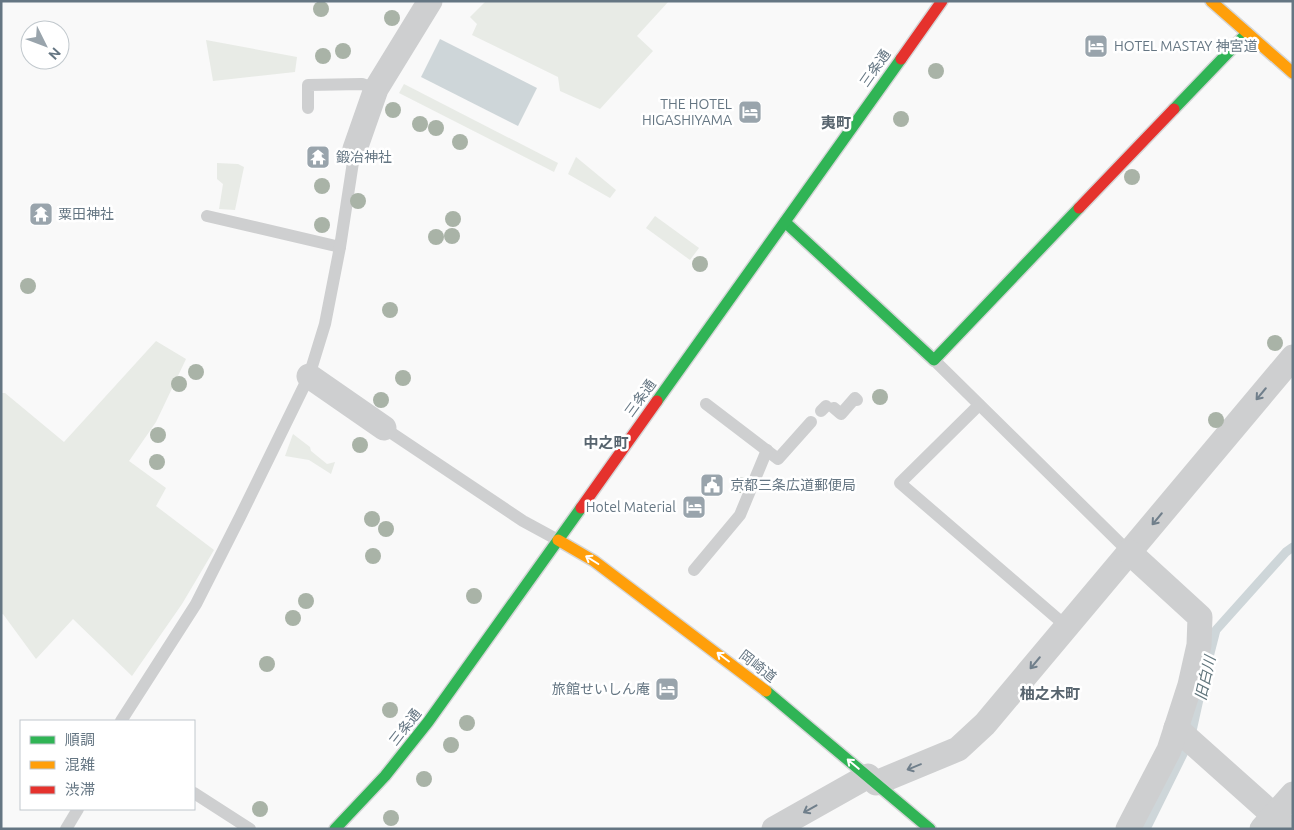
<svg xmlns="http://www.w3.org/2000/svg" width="1294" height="830" font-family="Ubuntu,'Noto Sans JP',sans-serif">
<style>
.green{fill:#e8ebe6}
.water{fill:#ced6d9}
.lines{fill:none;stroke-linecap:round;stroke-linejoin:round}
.stream{stroke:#ced6d9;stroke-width:9}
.fast-casing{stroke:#d5d6d7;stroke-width:14}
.slow-casing{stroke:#d5d6d7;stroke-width:14}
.jam-casing{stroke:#d5d6d7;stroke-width:14}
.lane{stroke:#cecfd0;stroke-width:12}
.street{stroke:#cecfd0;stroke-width:25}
.fast{stroke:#30b455;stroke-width:11}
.slow{stroke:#ff9f0a;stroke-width:11}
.jam{stroke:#e5322d;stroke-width:11}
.tree{fill:#a9b3a7}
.oneway{stroke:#707f8b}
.oneway2{stroke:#fff}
.labels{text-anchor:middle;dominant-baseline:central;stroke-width:5;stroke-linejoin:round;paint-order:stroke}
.poi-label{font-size:14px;fill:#657683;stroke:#fff;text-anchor:start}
.street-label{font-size:14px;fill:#657683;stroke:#fff}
.neighbourhood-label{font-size:15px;font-weight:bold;fill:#57646e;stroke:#fff}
.water-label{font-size:15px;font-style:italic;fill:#60757c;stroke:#fff}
</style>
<rect width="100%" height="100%" fill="#f9f9f9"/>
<g class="green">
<polygon points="486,1 669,1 637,36 653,51 600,109 560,91 558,77 472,35 477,24 470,17"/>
<polygon points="206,40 297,57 295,72 213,81"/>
<polygon points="404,84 558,163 554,172 399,93"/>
<polygon points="576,157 616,190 610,198 568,174"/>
<polygon points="217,163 238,164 244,167 235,210 219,209 223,184 217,179"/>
<polygon points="655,216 699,248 690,260 646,228"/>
<polygon points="156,341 186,359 156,422 129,461 166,488 156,506 214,550 182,604 132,676 73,619 36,659 3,614 1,615 1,393 5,393 64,442"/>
<polygon points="293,434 310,447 311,451 327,464 335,462 331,474 309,460 285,456"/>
</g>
<polygon class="water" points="440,39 537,88 518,126 421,77"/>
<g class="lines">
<g class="stream">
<polyline points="1207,665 1216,630 1286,552 1293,547"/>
<polyline points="1146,829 1185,750 1192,731 1203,681"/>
</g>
<g class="fast-casing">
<g id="fast">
<polyline points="1174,109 1247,33"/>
<polyline points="785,222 934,360 1079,208"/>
<polyline points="657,401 901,59"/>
<polyline points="766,691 930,829"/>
<polyline points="335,829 385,776 428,722 581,508"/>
</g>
</g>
<g class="slow-casing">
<g id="slow">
<polyline points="1211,1 1293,73"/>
<polyline points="558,540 594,561 766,691"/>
</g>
</g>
<g class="jam-casing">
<g id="jam">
<polyline points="901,59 942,1"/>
<polyline points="1079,208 1174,109"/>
<polyline points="581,508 657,401"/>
</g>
</g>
<g class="lane">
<polyline points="308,108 308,85 362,84 376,89"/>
<polyline points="207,216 340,247"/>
<polyline points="934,360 1129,552"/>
<polyline points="706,404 778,459 811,422"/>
<polyline points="979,405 900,483 1066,626"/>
<polyline points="834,408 841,414 855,398 857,400"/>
<polyline points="821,411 826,406"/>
<polyline points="384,428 523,521 558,540"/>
<polyline points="694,570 740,515 767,450"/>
<polyline points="121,721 196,604 240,517 309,376 325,324 340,247 355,149"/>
<polyline points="194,793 250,829"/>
<polyline points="66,829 78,809"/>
</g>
<g class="street">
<polyline points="355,149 376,89 430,1"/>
<polyline points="309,376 384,428"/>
<polyline points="1176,728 1289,829"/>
<polyline points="876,783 958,749 985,724 1293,357"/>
<polyline points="774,829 868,776"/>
<polyline points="1128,829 1169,750 1190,685 1199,645 1200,617 1129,552"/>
<polyline points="1262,829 1293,794"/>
</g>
<use href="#fast" class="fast"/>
<use href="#slow" class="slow"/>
<use href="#jam" class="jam"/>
</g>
<g class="tree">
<circle cx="321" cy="9" r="8"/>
<circle cx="392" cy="18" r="8"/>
<circle cx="343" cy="51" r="8"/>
<circle cx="323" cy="56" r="8"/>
<circle cx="936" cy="71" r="8"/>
<circle cx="393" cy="110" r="8"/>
<circle cx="901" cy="119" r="8"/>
<circle cx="420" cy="124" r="8"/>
<circle cx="436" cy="128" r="8"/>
<circle cx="460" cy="142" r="8"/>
<circle cx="1132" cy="177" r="8"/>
<circle cx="322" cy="186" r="8"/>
<circle cx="358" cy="201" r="8"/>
<circle cx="453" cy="219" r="8"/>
<circle cx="322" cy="225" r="8"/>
<circle cx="452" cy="236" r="8"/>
<circle cx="436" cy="237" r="8"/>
<circle cx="700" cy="264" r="8"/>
<circle cx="28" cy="286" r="8"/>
<circle cx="390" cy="310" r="8"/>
<circle cx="1275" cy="343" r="8"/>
<circle cx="196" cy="372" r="8"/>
<circle cx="403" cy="378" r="8"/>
<circle cx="179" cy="384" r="8"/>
<circle cx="880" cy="397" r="8"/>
<circle cx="381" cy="400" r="8"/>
<circle cx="1216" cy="420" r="8"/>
<circle cx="158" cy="435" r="8"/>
<circle cx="360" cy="445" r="8"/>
<circle cx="157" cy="462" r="8"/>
<circle cx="740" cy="485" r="8"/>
<circle cx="372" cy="519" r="8"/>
<circle cx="386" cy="529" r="8"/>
<circle cx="373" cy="556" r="8"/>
<circle cx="474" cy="596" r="8"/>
<circle cx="306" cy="601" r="8"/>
<circle cx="293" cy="618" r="8"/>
<circle cx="267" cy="664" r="8"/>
<circle cx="390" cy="710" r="8"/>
<circle cx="467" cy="723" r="8"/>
<circle cx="451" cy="745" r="8"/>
<circle cx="424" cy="779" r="8"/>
<circle cx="260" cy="809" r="8"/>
<circle cx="391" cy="818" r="8"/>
</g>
<defs><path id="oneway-shaft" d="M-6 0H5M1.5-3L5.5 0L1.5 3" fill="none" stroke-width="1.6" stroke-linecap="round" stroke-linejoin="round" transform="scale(1.25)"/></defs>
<g class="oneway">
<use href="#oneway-shaft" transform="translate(1261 394) rotate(130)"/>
<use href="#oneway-shaft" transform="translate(1157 519) rotate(130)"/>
<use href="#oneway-shaft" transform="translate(1035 663) rotate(130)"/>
<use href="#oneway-shaft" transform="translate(914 767) rotate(158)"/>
<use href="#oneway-shaft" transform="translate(810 809) rotate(151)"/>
</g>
<g class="oneway2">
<use href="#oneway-shaft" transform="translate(592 560) rotate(-148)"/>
<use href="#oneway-shaft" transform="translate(723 657) rotate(-143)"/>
<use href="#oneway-shaft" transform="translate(853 764) rotate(-140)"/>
</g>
<defs>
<g id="hotel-square" transform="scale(1.25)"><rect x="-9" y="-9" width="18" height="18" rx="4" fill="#99a4ac" stroke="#fff"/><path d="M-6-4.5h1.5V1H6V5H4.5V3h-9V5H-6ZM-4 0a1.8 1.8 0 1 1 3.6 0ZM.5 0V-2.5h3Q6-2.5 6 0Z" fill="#fff"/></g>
<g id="temple-square" transform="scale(1.25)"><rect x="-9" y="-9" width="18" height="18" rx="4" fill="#99a4ac" stroke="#fff"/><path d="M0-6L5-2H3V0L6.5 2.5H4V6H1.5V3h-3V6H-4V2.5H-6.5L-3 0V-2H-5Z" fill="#fff"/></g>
<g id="civic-square" transform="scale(1.25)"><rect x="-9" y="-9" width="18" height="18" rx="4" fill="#99a4ac" stroke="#fff"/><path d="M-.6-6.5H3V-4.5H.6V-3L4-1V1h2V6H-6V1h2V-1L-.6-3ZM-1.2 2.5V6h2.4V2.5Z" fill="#fff"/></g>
</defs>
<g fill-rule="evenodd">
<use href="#hotel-square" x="1096" y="46"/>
<use href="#hotel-square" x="750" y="112"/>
<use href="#temple-square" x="318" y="157"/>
<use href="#temple-square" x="41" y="214"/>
<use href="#civic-square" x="712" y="485"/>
<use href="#hotel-square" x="694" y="507"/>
<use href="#hotel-square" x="667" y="689"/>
</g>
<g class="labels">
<g class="poi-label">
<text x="1114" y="46">HOTEL MASTAY 神宮道</text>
<text x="732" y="104" text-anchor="end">THE HOTEL<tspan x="732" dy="16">HIGASHIYAMA</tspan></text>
<text x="336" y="157">鍛冶神社</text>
<text x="58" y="214">粟田神社</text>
<text x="730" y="485">京都三条広道郵便局</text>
<text x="676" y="507" text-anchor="end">Hotel Material</text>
<text x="650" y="689" text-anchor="end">旅館せいしん庵</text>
</g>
<g class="street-label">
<text transform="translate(875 68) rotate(-55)">三条通</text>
<text transform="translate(640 398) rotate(-54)">三条通</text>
<text transform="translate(758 666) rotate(38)">岡崎道</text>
<text transform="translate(405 727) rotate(-52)">三条通</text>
</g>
<g class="neighbourhood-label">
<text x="836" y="122">夷町</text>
<text x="606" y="442">中之町</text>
<text x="1050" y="693">柚之木町</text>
</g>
<g class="water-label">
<text transform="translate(1205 678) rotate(-77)">旧白川</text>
</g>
</g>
<rect width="1294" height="830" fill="none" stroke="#657683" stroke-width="5"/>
<rect x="20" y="720" width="175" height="90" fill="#ffffff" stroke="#c1c8cd"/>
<rect x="30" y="736" width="25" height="8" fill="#30b455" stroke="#c1c8cd"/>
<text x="65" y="745" font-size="15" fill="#657683">順調</text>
<rect x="30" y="761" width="25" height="8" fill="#ff9f0a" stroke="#c1c8cd"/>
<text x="65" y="770" font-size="15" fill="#657683">混雑</text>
<rect x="30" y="786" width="25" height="8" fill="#e5322d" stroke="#c1c8cd"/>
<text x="65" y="795" font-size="15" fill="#657683">渋滞</text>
<g transform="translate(45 45) rotate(132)"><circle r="24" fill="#ffffff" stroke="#c1c8cd"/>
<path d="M0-4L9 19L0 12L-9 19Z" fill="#99a4ac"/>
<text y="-8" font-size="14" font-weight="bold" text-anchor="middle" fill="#657683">N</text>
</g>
</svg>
